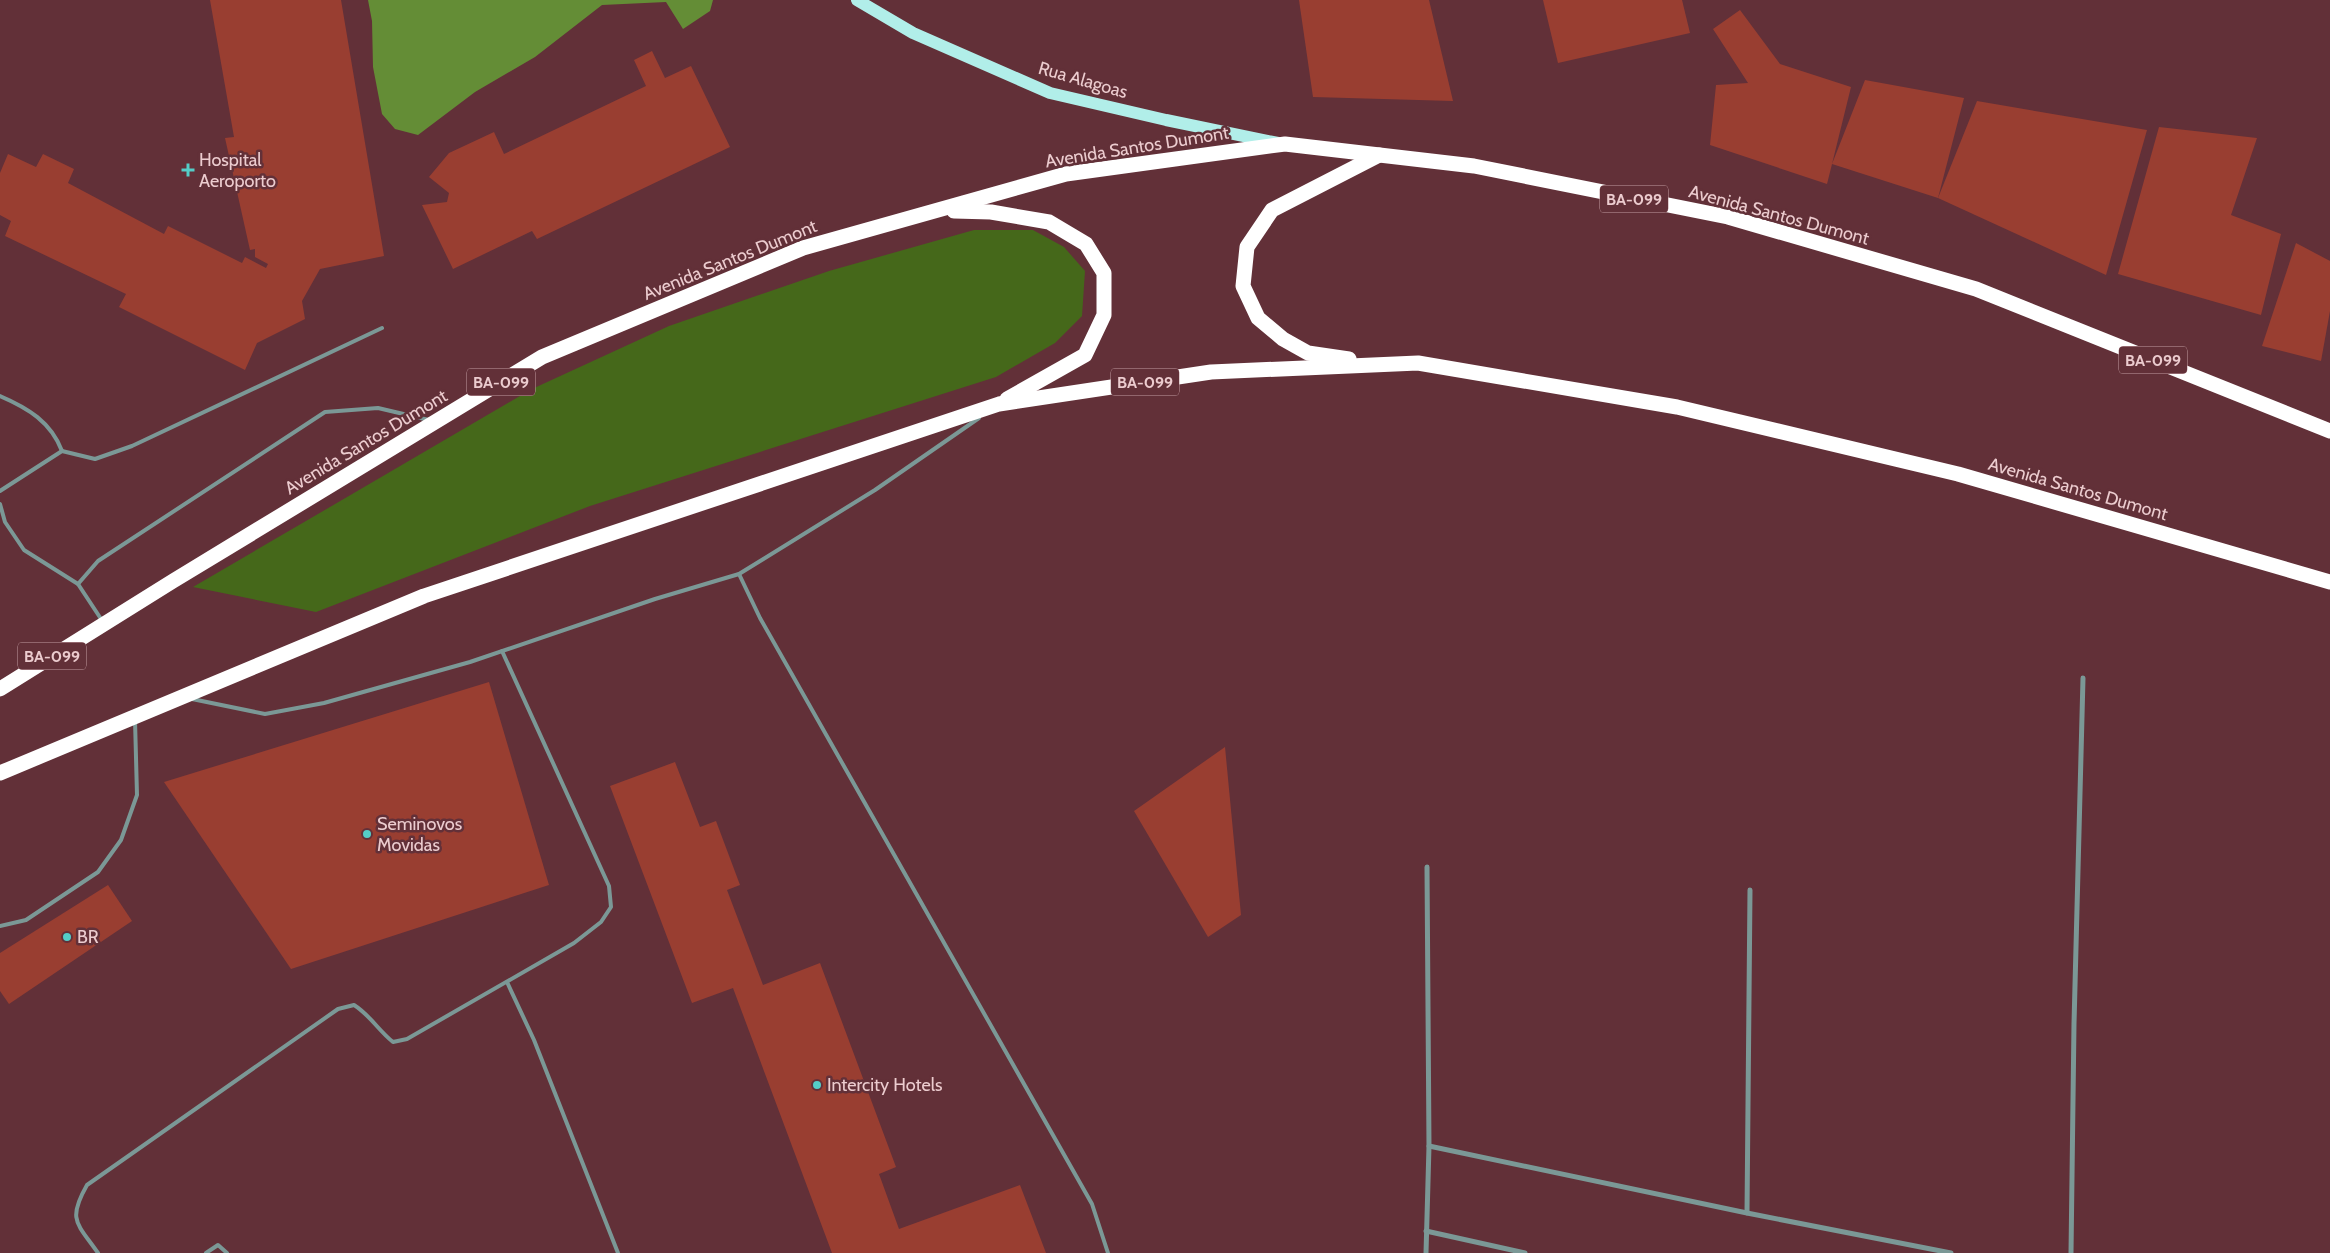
<svg xmlns="http://www.w3.org/2000/svg" width="2330" height="1253" font-family="Cabin,sans-serif">
<style>
.green{fill:#45681a}
.forest{fill:#648d36}
.building{fill:#993e31}
.lines{fill:none;stroke-linecap:round;stroke-linejoin:round}
.lane{stroke:#7b9896;stroke-width:4}
.street{stroke:#7b9896;stroke-width:5}
.primary{stroke:#b1eee9;stroke-width:12}
.highway{stroke:#fff;stroke-width:15}
.poi-dot{fill:#54cdc7;stroke:#623038;stroke-width:2}
.labels{text-anchor:middle;dominant-baseline:central;stroke-width:5;stroke-linejoin:round;paint-order:stroke}
.shield{fill:#623038;stroke:#c39da2;stroke-width:1}
.shield-label{font-size:16px;font-weight:bold;fill:#eccccf}
.street-label{font-size:18px;fill:#eccccf;stroke:#623038}
.poi-label{font-size:18px;fill:#eccccf;stroke:#623038;text-anchor:start}
</style>
<rect width="100%" height="100%" fill="#623038"/>
<polygon class="green" points="974,230 1033,230 1064,247 1085,271 1082,316 1055,343 996,377 590,506 316,612 193,587 532,389 669,326 829,271"/>
<polygon class="forest" points="368,0 713,0 710,11 683,29 666,2 602,5 535,57 475,92 418,135 395,129 382,114 373,67 372,21"/>
<g class="building">
<polygon points="210,0 341,0 384,256 320,269 302,301 305,319 257,343 245,370 119,307 126,294 5,236 11,221 0,215 0,173 8,154 36,167 43,154 74,169 68,183 164,234 168,226 242,263 245,257 266,268 268,264 255,257 255,249 250,250 225,138 234,137"/>
<polygon points="1299,0 1429,0 1453,101 1313,97"/>
<polygon points="1543,0 1682,0 1690,33 1558,63"/>
<polygon points="1740,10 1780,64 1851,87 1832,164 1865,80 1964,98 1938,198 1832,164 1827,184 1710,145 1716,85 1748,83 1713,29"/>
<polygon points="652,51 665,78 691,66 730,147 537,239 532,231 453,269 422,205 447,202 449,193 429,177 449,153 494,132 504,154 646,86 634,60"/>
<polygon points="1977,101 2147,130 2106,275 1938,198"/>
<polygon points="2159,127 2257,138 2231,215 2281,234 2261,315 2118,274"/>
<polygon points="2296,243 2330,261 2330,311 2321,361 2262,346"/>
<polygon points="489,682 549,885 291,969 164,782"/>
<polygon points="1225,747 1241,915 1208,937 1134,811"/>
<polygon points="675,762 700,827 716,821 740,885 727,890 763,985 820,963 896,1167 879,1174 899,1229 1020,1185 1046,1253 832,1253 733,988 692,1003 610,786"/>
<polygon points="108,885 132,921 9,1004 0,991 0,953"/>
</g>
<g class="lines">
<g class="lane">
<path d="M 0,396 C 28,408 51,422 62,451"/>
<polyline points="0,491 62,451 95,459 132,446 382,328"/>
<polyline points="0,504 5,522 24,550 78,584 103,622"/>
<polyline points="739,574 760,618 1092,1204 1108,1253"/>
<polyline points="78,584 98,561 325,412 378,408 429,420"/>
<polyline points="192,699 265,714 324,703 470,662 655,599 739,574 875,490 979,418"/>
<polyline points="0,926 26,920 98,872 121,840 137,795 135,720"/>
<polyline points="507,982 534,1040 618,1253"/>
<path d="M 98,1253 C 77,1223 67,1220 87,1185 L 338,1009 L 354,1005 C 370,1015 378,1030 393,1042 L 407,1039 L 574,943 L 601,922 L 611,907 L 609,886 L 502,651"/>
<polyline points="206,1253 218,1245 227,1253"/>
</g>
<g class="street">
<polyline points="1429,1146 1747,1213 1951,1253"/>
<polyline points="1747,1213 1750,890"/>
<polyline points="1426,1231 1525,1253"/>
<polyline points="1426,1253 1429,1146 1427,867"/>
<polyline points="2071,1253 2074,1024 2083,678"/>
</g>
<polyline class="primary" points="857,0 913,33 1050,93 1166,120 1278,143"/>
<g class="highway">
<polyline points="954,211 991,212 1049,222 1086,244 1104,273 1104,315 1085,355 1007,399"/>
<polyline points="1349,359 1308,353 1283,339 1258,318 1243,286 1247,247 1272,210 1379,155"/>
<polyline points="0,689 173,581 542,357 803,248 1066,174 1285,144 1474,166 1728,217 1976,289 2330,431"/>
<polyline points="0,773 424,596 999,404 1211,372 1418,363 1677,407 1958,474 2330,582"/>
</g>
</g>
<g class="poi-dot">
<path d="M185.5 162.5h5v5h5v5h-5v5h-5v-5h-5v-5h5z"/>
<circle cx="367" cy="834" r="5"/>
<circle cx="67" cy="937" r="5"/>
<circle cx="817" cy="1085" r="5"/>
</g>
<g class="labels">
<g class="shield">
<rect x="1600" y="185.5" width="68" height="27" rx="4"/>
<rect x="2119" y="346.5" width="68" height="27" rx="4"/>
<rect x="467" y="368.5" width="68" height="27" rx="4"/>
<rect x="1111" y="368.5" width="68" height="27" rx="4"/>
<rect x="18" y="642.5" width="68" height="27" rx="4"/>
</g>
<g class="shield-label">
<text x="1634" y="199">BA-099</text>
<text x="2153" y="360">BA-099</text>
<text x="501" y="382">BA-099</text>
<text x="1145" y="382">BA-099</text>
<text x="52" y="656">BA-099</text>
</g>
<g class="street-label">
<text transform="translate(1083 80) rotate(16)">Rua Alagoas</text>
<text transform="translate(1137 147) rotate(-9)">Avenida Santos Dumont</text>
<text transform="translate(1779 215) rotate(15)">Avenida Santos Dumont</text>
<text transform="translate(730 260) rotate(-22)">Avenida Santos Dumont</text>
<text transform="translate(366 442) rotate(-31)">Avenida Santos Dumont</text>
<text transform="translate(2078 489) rotate(16)">Avenida Santos Dumont</text>
</g>
<g class="poi-label">
<text x="199" y="160">Hospital<tspan x="199" dy="21">Aeroporto</tspan></text>
<text x="377" y="824">Seminovos<tspan x="377" dy="21">Movidas</tspan></text>
<text x="77" y="937">BR</text>
<text x="827" y="1085">Intercity Hotels</text>
</g>
</g>
</svg>
